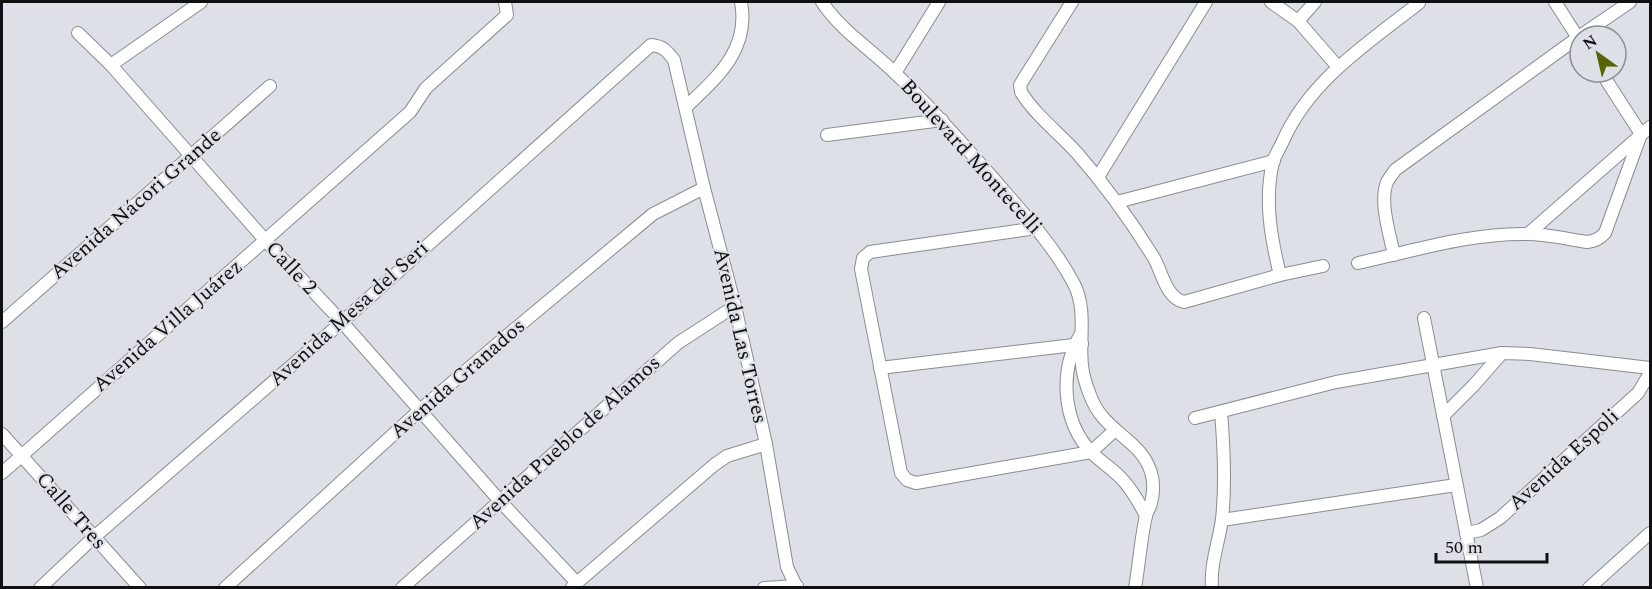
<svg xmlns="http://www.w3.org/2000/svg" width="1652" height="589" font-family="Spectral,serif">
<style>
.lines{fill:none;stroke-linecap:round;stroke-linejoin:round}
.street-casing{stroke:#898c92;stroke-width:14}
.street{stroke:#fff;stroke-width:12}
.labels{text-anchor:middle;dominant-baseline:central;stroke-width:4.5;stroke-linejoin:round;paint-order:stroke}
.street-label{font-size:21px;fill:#0f1012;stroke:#dde0e6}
</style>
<rect width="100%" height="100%" fill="#dde0e6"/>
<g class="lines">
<g class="street-casing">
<g id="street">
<path d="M 822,2 C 841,31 872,50 896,74 C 930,106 961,142 992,177 C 1021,211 1053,244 1074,284 C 1087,309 1079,339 1082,365 C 1083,376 1086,385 1090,395 C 1099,420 1116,429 1134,446 C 1150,461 1157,481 1151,503 C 1150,508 1147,511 1146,516 C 1141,537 1139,565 1135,588"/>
<path d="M 1072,2 L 1023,80 L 1020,85 L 1021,92 C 1035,115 1059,133 1077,153 C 1106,186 1131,221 1154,258 C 1162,272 1166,298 1184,302 L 1280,275 L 1323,266"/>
<polyline points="1271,2 1298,21 1338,67"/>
<polyline points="1555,2 1580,41"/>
<polyline points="1298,21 1315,2"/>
<polyline points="78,33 111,65 265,240 342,322 500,501 577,583"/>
<polyline points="1580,36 1630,2"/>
<polyline points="111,65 201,2"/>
<polyline points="895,73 939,2"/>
<path d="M 686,107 C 717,77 750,50 741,2"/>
<polyline points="827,135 942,120"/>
<polyline points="1098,177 1206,2"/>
<polyline points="1117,202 1274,161"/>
<polyline points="1037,228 870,252 863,258 861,269 901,473 907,480 916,483 1091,452 1114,431"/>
<polyline points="1528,234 1650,127"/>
<path d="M 1394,255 C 1390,235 1379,202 1387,182 C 1389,178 1393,174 1395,170 L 1580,36"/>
<path d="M 1358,263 C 1413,251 1470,233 1527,234 C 1547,234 1567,239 1587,242 C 1595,241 1599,239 1605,233 L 1641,134 L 1601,72"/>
<path d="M 1280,275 C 1271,238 1264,200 1273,162 C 1275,155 1280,148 1283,141 C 1310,80 1368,43 1419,3"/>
<polyline points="1424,318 1477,588"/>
<polyline points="2,322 270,86"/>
<path d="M 1081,334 C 1059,370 1062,421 1091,452 C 1100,461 1111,468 1120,477 C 1131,488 1139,502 1146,516"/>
<polyline points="880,368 1082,344"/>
<polyline points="1443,416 1474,385 1502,353"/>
<polyline points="1195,418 1336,382 1502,353 1530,354 1650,368"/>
<polyline points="2,434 140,588"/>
<polyline points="2,473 410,112 426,88 507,15 505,2"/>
<polyline points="1222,520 1456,485"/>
<polyline points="1466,533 1481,530 1500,518 1638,393 1650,373"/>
<polyline points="572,587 714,465 727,456 766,444"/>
<path d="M 40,588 L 93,538 L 342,322 L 651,45 C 663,46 667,51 674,60 L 704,188 L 735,306 L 766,444 L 787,567 L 797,588"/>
<polyline points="225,588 420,410 503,339 653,214 704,188"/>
<polyline points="402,588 678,343 735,306"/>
<polyline points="764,588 797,586"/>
<path d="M 1212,588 C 1210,564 1219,542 1222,519 C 1226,483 1224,448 1221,412"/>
<polyline points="1589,588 1650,533"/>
</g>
</g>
<use href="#street" class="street"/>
</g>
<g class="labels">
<g class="street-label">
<text transform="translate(971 157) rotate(48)">Boulevard Montecelli</text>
<text transform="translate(136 204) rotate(-41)">Avenida Nácori Grande</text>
<text transform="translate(291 268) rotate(47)">Calle 2</text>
<text transform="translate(349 314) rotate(-42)">Avenida Mesa del Seri</text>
<text transform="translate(168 326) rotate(-41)">Avenida Villa Juárez</text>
<text transform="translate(740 336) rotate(77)">Avenida Las Torres</text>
<text transform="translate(458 379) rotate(-41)">Avenida Granados</text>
<text transform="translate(565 443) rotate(-42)">Avenida Pueblo de Alamos</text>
<text transform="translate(1564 460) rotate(-42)">Avenida Espoli</text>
<text transform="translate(71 511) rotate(49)">Calle Tres</text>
</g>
</g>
<rect width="1652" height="589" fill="none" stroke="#0f1012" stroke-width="6"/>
<g transform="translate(1598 54) rotate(326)"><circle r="28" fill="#dde0e6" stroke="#8b8d91" stroke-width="1.5"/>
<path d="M0-4.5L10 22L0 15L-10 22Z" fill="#596406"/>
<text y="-9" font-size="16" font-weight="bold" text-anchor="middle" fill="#0f1012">N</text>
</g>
<path d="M1436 553v9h111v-9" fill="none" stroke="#0f1012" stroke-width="3"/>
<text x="1445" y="553" font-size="18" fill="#0f1012" stroke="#dde0e6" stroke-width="4.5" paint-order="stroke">50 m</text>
</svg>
